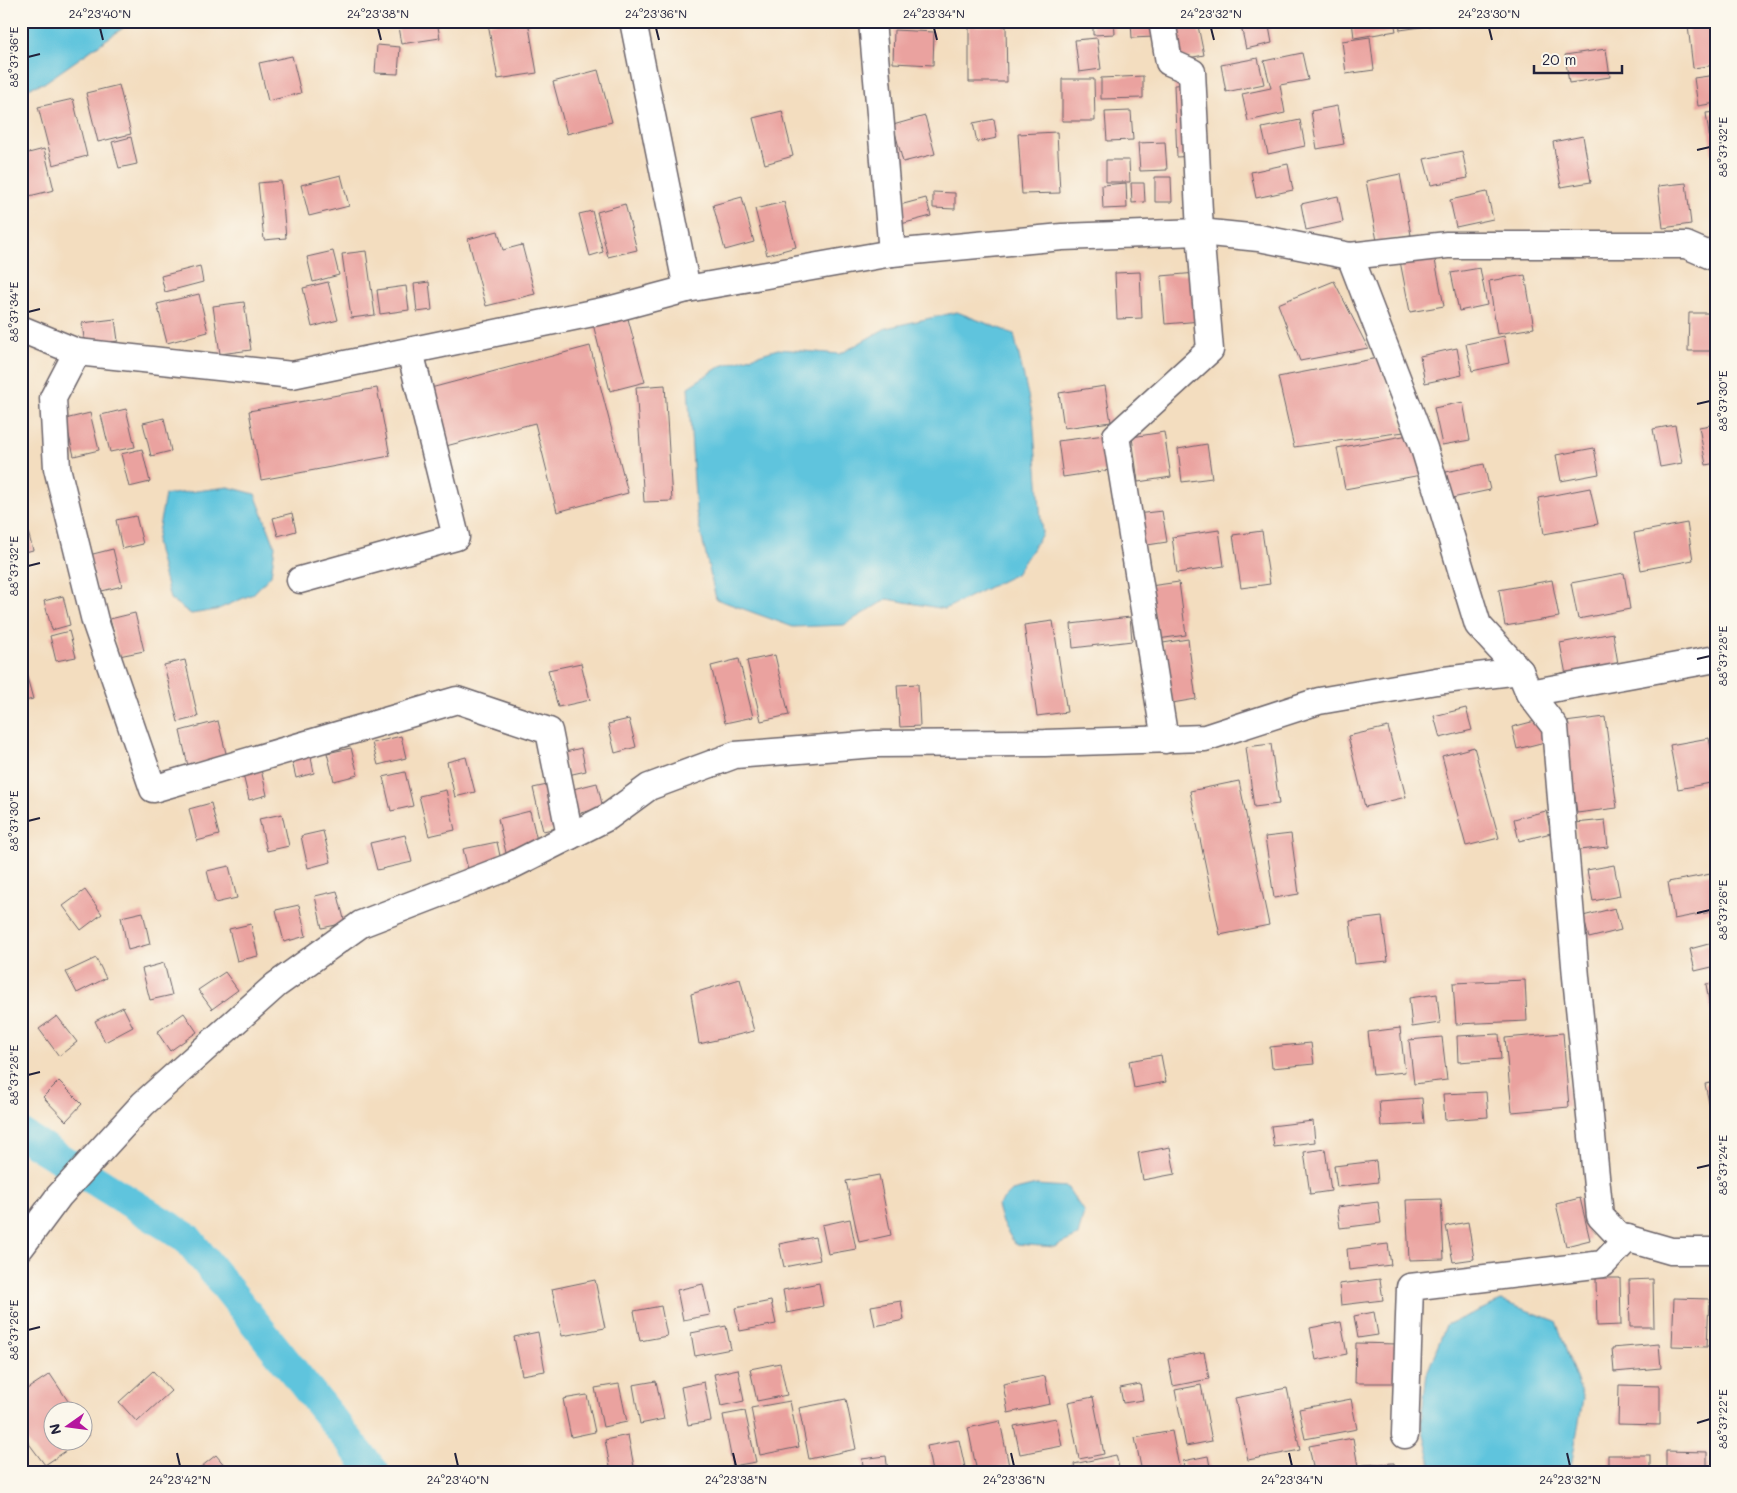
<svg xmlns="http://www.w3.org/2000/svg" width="1737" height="1493" font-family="Mali,sans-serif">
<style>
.water{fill:#5fc4dd;stroke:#40738c}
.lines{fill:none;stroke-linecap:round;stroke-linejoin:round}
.canal{stroke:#5fc4dd;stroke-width:31}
.building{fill:#eaa29f}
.street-casing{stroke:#6b6369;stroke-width:29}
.street{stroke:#fff;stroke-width:26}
.ticks{fill:none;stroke:#22223b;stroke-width:2}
.neatline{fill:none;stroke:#22223b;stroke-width:2}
.ticks-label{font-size:12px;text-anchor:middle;fill:#22223b}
</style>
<rect width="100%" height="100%" fill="#fbf7ec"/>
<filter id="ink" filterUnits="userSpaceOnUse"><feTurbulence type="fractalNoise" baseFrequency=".02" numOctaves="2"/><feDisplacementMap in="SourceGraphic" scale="10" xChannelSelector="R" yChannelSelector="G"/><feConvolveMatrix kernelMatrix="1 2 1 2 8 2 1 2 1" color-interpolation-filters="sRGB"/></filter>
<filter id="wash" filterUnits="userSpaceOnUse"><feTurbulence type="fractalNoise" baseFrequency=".0096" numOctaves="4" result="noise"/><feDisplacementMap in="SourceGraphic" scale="20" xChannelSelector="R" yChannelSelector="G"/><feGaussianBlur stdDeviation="1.12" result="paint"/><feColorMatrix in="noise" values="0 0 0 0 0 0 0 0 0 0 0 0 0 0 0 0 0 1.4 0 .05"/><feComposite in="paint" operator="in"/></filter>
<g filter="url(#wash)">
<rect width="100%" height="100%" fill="#f3ddbf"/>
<g class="water">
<polygon points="21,21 133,21 44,83 21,90"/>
<polygon points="957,312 1014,334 1033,417 1042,534 1016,574 945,609 887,599 844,625 793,627 716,599 696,512 688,387 721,366 778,349 840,354 886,328"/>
<polygon points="228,487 255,494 275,546 271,575 253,594 216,610 191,614 170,599 156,543 165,495"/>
<polygon points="1036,1185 1067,1187 1084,1212 1078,1236 1054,1247 1015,1244 1002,1223 997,1206 1012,1191"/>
<polygon points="1501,1301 1556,1321 1583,1399 1570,1472 1433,1472 1421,1422 1427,1373 1446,1325"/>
</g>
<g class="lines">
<polyline class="canal" points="21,1134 187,1238 374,1472"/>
</g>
<g id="blocks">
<g class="building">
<polygon points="397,21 437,21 440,38 401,44"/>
<polygon points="507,21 528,21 537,73 498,79 488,24"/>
<polygon points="1093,21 1114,21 1115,34 1093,35"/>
<polygon points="1131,21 1153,21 1154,37 1132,38"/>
<polygon points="1177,21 1197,21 1204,55 1178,60 1170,23"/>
<polygon points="1240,21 1268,21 1272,43 1246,49"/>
<polygon points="1352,21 1394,21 1396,31 1354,38"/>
<polygon points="1399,21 1441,21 1442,24 1400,30"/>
<polygon points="1716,23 1716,65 1693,68 1688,26"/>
<polygon points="969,26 1006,26 1007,82 969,82"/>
<polygon points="894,30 934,32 933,65 893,63"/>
<polygon points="1370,37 1374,70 1346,74 1342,41"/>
<polygon points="1097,38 1101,69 1079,72 1075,40"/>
<polygon points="377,45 400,47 398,74 375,73"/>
<polygon points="1606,49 1610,77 1569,83 1565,55"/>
<polygon points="1302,53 1308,80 1280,85 1285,113 1248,121 1242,94 1271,88 1264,61"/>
<polygon points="292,56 301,93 268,101 259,63"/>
<polygon points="1258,58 1264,84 1226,92 1221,65"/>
<polygon points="598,70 612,122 567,134 553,82"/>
<polygon points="1716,75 1716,103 1698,106 1694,78"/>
<polygon points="1143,76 1143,98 1101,99 1101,78"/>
<polygon points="1062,79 1094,79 1095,121 1062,121"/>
<polygon points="1193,84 1195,156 1177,157 1174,85"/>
<polygon points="119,85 131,134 98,142 86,93"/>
<polygon points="73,99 87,156 53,165 38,107"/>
<polygon points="1337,106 1344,144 1317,149 1311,111"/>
<polygon points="782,111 793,156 765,164 753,118"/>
<polygon points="1131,111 1133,140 1107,141 1105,112"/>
<polygon points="1716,112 1716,155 1712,155 1706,113"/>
<polygon points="925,116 935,154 903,162 893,125"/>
<polygon points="994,119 997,138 977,142 973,123"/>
<polygon points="1300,120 1305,146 1268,154 1262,128"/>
<polygon points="1057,132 1060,193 1022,194 1018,134"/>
<polygon points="1583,136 1591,182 1561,187 1553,142"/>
<polygon points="131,137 137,164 119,168 112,142"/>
<polygon points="1165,142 1167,170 1140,171 1138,143"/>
<polygon points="44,149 54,190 21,198 21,155"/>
<polygon points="1462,151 1468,178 1431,185 1424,159"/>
<polygon points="1106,160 1129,160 1130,182 1106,182"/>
<polygon points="1288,164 1293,190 1256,198 1251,172"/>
<polygon points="1400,174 1411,235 1377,241 1366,181"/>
<polygon points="341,175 349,206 309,216 301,185"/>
<polygon points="1155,177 1171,177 1172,202 1155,202"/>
<polygon points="281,181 286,238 264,240 258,183"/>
<polygon points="1126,183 1127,208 1103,209 1102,185"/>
<polygon points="1131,183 1144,183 1145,202 1132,203"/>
<polygon points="1686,183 1691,224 1663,228 1658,186"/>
<polygon points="933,192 955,193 955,209 933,208"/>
<polygon points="1487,192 1493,219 1456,227 1450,200"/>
<polygon points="1338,196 1343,222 1306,230 1301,204"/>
<polygon points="742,197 754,242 725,250 713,205"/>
<polygon points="926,198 931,216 901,224 896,206"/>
<polygon points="784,202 796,247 767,255 755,209"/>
<polygon points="625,204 637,250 608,257 597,212"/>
<polygon points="592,211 603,252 590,256 579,214"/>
<polygon points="498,231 503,250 522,245 535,294 486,306 468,239"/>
<polygon points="1432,245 1444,306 1410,312 1398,251"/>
<polygon points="333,251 339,275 313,282 307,257"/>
<polygon points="366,251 375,315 351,318 342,254"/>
<polygon points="200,266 203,282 165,292 161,276"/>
<polygon points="1480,268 1487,305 1459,311 1451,273"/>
<polygon points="1140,272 1142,318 1117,319 1115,273"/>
<polygon points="1197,273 1201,321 1165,324 1161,276"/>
<polygon points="1525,275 1534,328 1497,334 1489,281"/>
<polygon points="1334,281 1368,348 1300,361 1278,304"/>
<polygon points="328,282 338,320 312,327 303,288"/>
<polygon points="429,282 432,310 417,312 414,284"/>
<polygon points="406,286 409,310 380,314 377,290"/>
<polygon points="199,294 208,332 167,343 157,304"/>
<polygon points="244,302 251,350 220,354 213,306"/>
<polygon points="1689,313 1716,313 1716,351 1688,351"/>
<polygon points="627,315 645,382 610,391 593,324"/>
<polygon points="115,319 118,341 85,345 82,323"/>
<polygon points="1504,336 1509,363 1472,371 1466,344"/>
<polygon points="590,346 628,493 557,512 535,423 442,447 427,389"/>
<polygon points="1457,348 1462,375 1425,383 1420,356"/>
<polygon points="1378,358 1404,432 1294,447 1278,377"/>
<polygon points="665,385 672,501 644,502 636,387"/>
<polygon points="1105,386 1111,422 1064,428 1059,393"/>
<polygon points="377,388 390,456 261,480 249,411"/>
<polygon points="1463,402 1470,440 1442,445 1434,408"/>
<polygon points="126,409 135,447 110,452 101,415"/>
<polygon points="90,413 99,450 74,456 65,419"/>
<polygon points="164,418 171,451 151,456 143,423"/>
<polygon points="1716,424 1716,463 1706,465 1699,427"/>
<polygon points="1675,425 1682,463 1660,467 1653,429"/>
<polygon points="1164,432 1171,477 1138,482 1132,437"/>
<polygon points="1414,434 1421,475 1345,489 1337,448"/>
<polygon points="1105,435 1110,470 1063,477 1058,441"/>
<polygon points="1207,444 1212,478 1182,482 1178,449"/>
<polygon points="1594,448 1599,474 1561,481 1556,455"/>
<polygon points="142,449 150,482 129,487 121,454"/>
<polygon points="1484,464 1490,490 1452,498 1446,472"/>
<polygon points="1590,488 1598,524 1544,534 1538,498"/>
<polygon points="21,507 33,550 21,553"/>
<polygon points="1162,511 1167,542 1141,546 1136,514"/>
<polygon points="292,513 296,531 278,536 273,518"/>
<polygon points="136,516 143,544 122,549 116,520"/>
<polygon points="1687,523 1693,560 1641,570 1634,533"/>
<polygon points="1219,530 1224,566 1177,573 1172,537"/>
<polygon points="1262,531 1270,584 1241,588 1233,535"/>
<polygon points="113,549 122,586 98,592 89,555"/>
<polygon points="1624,573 1630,609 1578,619 1571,583"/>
<polygon points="1552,580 1559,617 1505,626 1499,590"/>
<polygon points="1179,582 1186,635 1158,639 1150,586"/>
<polygon points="63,596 70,625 52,630 44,601"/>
<polygon points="135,613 144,651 119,656 110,619"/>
<polygon points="1130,617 1132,641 1073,648 1071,624"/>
<polygon points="1053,621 1067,712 1037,716 1024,625"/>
<polygon points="69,631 76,657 56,661 50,636"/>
<polygon points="1613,633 1619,670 1567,680 1560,643"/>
<polygon points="1188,639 1196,699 1172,703 1163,643"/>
<polygon points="775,655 789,715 761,721 747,661"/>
<polygon points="739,659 753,717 725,723 711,666"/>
<polygon points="185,660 198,717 178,722 164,665"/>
<polygon points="581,663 590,700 558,707 548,670"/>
<polygon points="25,670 33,699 21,702 21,671"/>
<polygon points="918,684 920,726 900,727 897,685"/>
<polygon points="1466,708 1472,730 1440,738 1434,716"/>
<polygon points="1605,717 1617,808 1577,813 1565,722"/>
<polygon points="629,719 636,747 615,753 608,724"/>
<polygon points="1543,719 1549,741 1517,749 1512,727"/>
<polygon points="218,721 227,757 188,766 180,731"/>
<polygon points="1388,727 1406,797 1365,807 1348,736"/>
<polygon points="401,736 406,758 378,765 372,743"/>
<polygon points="1709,738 1716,771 1716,782 1678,789 1670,745"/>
<polygon points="1271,744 1279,804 1254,807 1246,747"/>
<polygon points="1474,747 1499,838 1466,846 1442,756"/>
<polygon points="351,748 358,775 334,781 327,753"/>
<polygon points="581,748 586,771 568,775 562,753"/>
<polygon points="310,752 314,773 296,778 291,757"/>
<polygon points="466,757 475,792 455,797 447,762"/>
<polygon points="259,761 267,795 249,800 241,766"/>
<polygon points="405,772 413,806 391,811 383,777"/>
<polygon points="1239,781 1269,925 1220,935 1190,791"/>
<polygon points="597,783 603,808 571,815 565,791"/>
<polygon points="552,784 562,827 543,831 533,788"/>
<polygon points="446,790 455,830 429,836 419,796"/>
<polygon points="211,803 219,835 197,841 189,809"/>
<polygon points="530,811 539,849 507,857 498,819"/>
<polygon points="1546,811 1551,833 1519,841 1514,819"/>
<polygon points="282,814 289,846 267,851 259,819"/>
<polygon points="1605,820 1608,847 1579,850 1575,823"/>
<polygon points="323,831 331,862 308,868 301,836"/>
<polygon points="1291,834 1299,894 1274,898 1265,837"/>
<polygon points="405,835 412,862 377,870 370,843"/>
<polygon points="497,842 502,865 469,873 463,849"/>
<polygon points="1614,865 1620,896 1593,901 1587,870"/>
<polygon points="229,866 237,898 215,903 207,871"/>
<polygon points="1716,873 1716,911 1674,919 1668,882"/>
<polygon points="85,890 102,914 81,930 63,906"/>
<polygon points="337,891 345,923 322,928 315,896"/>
<polygon points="299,905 306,936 284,942 276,910"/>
<polygon points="1615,908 1621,930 1589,938 1583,916"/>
<polygon points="143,912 150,944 128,950 121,917"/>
<polygon points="1382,917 1388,961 1355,964 1350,921"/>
<polygon points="251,924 258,956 237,961 229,929"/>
<polygon points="1716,942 1716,966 1695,971 1690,949"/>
<polygon points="96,958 106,978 77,993 66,972"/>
<polygon points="164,963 172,995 150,1000 142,969"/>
<polygon points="225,972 238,990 212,1009 198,990"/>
<polygon points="740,979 754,1031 699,1044 691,994"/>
<polygon points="1525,980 1527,1021 1456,1024 1453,983"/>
<polygon points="1716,983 1716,1012 1711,1013 1706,984"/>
<polygon points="1437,994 1440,1023 1412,1027 1409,998"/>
<polygon points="123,1007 133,1027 105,1042 95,1021"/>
<polygon points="184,1013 197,1032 170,1051 157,1032"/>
<polygon points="57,1016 77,1042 59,1056 39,1029"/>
<polygon points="1400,1028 1405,1072 1373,1075 1368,1032"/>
<polygon points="1563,1033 1569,1107 1512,1112 1505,1038"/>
<polygon points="1499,1034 1501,1059 1458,1062 1457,1036"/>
<polygon points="1442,1037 1447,1080 1414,1084 1409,1040"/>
<polygon points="1311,1043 1314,1064 1272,1068 1270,1047"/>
<polygon points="1161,1055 1166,1082 1134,1088 1129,1061"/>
<polygon points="59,1081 82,1104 66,1121 43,1097"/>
<polygon points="1716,1082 1716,1116 1712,1117 1705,1084"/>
<polygon points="1486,1092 1488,1117 1445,1120 1443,1094"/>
<polygon points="1422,1098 1424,1124 1381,1126 1379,1101"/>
<polygon points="1313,1121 1315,1142 1274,1147 1271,1126"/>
<polygon points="1170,1147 1175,1174 1143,1180 1138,1153"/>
<polygon points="1325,1149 1331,1191 1310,1194 1304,1152"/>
<polygon points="1376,1161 1378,1182 1337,1187 1334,1166"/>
<polygon points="879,1175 891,1235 859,1242 846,1181"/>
<polygon points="1580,1198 1590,1240 1566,1246 1556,1204"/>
<polygon points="1441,1199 1444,1259 1409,1260 1406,1200"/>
<polygon points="1378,1202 1381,1223 1340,1228 1337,1207"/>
<polygon points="850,1219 856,1249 828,1254 822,1225"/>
<polygon points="1468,1222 1474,1259 1453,1262 1446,1226"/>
<polygon points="815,1237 820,1260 784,1267 779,1244"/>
<polygon points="1388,1244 1391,1265 1349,1270 1347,1249"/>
<polygon points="1596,1278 1620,1278 1621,1325 1597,1326"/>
<polygon points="1380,1279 1383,1300 1341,1305 1339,1284"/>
<polygon points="1653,1279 1654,1327 1630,1327 1629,1280"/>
<polygon points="595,1280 605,1328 562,1336 552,1289"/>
<polygon points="819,1283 823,1306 787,1313 783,1290"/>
<polygon points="703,1284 710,1315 683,1320 677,1290"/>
<polygon points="1674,1298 1709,1299 1707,1347 1672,1346"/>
<polygon points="771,1301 776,1324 740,1331 735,1308"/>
<polygon points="901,1301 904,1320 875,1326 871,1306"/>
<polygon points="661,1306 667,1336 640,1341 634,1311"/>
<polygon points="1374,1312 1378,1335 1358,1338 1354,1316"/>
<polygon points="1341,1322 1347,1354 1316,1360 1310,1328"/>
<polygon points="726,1326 731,1349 695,1356 691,1333"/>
<polygon points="538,1332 545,1371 522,1375 514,1337"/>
<polygon points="1356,1343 1397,1344 1397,1383 1355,1383"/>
<polygon points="1659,1344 1661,1368 1614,1372 1612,1348"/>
<polygon points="1204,1352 1209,1379 1173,1386 1168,1359"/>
<polygon points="780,1363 787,1395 757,1401 750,1369"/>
<polygon points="738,1369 744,1401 721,1406 714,1374"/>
<polygon points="153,1371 171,1391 137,1422 119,1402"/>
<polygon points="50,1374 74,1410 52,1410 52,1440 82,1440 45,1465 21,1433 21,1393"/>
<polygon points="1045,1376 1050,1404 1008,1413 1003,1384"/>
<polygon points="656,1381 664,1419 640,1424 633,1385"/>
<polygon points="704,1382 711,1421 688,1425 681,1387"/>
<polygon points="619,1384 627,1422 603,1427 595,1388"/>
<polygon points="1140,1384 1143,1400 1123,1403 1120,1388"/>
<polygon points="1201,1385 1212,1441 1186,1446 1175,1390"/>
<polygon points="1619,1385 1660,1386 1660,1425 1618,1424"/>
<polygon points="1287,1388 1300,1450 1248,1460 1235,1398"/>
<polygon points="587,1395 595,1432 571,1437 563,1399"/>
<polygon points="1093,1397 1104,1454 1079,1459 1068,1402"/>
<polygon points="846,1399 856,1449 809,1459 799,1408"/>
<polygon points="1351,1399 1357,1429 1305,1439 1299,1409"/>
<polygon points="790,1401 799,1447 760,1455 751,1408"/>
<polygon points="745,1411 756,1462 733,1466 723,1415"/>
<polygon points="1056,1418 1062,1446 1020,1454 1014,1426"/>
<polygon points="1000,1421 1009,1466 977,1472 968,1428"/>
<polygon points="82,1424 90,1435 82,1440"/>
<polygon points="1172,1431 1180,1472 1142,1472 1135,1438"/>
<polygon points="628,1435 635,1472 611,1472 605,1440"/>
<polygon points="1353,1438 1359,1472 1314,1472 1309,1446"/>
<polygon points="959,1440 966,1472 932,1472 927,1446"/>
<polygon points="1666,1451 1707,1452 1707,1472 1666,1472"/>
<polygon points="216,1455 230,1472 205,1472 201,1467"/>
<polygon points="1116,1455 1120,1472 1075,1472 1074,1464"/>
<rect x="1608" y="1455" width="42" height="17"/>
<polygon points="886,1456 888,1472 864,1472 862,1459"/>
<polygon points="1208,1456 1211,1472 1185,1472 1183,1461"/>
<polygon points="1394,1463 1395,1472 1364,1472 1363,1465"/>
</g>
</g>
</g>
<g filter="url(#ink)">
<use href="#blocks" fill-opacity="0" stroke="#6b6369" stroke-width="1"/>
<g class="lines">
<g class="street-casing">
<g id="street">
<polyline points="633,21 687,289"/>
<polyline points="872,21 892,253"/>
<polyline points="1162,21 1169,62 1192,72 1200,232 1210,350 1116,436 1165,740"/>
<polyline points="1350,256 1424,448 1478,625 1520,671 1529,693 1555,727 1576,977 1600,1216 1619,1236 1671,1251 1716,1251"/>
<polyline points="21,329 77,352 292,375 612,309 687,289 892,253 1062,237 1200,232 1259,238 1350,256 1447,245 1686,245 1716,258"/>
<polyline points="77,352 53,398 57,468 95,621 153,789 457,700 549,731 570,836"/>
<polyline points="300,580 456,537 410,351"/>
<polyline points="1529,693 1716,659"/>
<polyline points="21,1247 59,1196 143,1104 276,985 361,924 509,867 608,817 649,787 735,755 876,744 1045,743 1205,738 1319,701 1436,681 1520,671"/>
<polyline points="1405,1435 1410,1287 1603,1264 1628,1238"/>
</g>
</g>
<use href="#street" class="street"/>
</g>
</g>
<path class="ticks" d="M 100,28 L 103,40M 378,28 L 381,40M 656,28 L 659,40M 934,28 L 937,40M 1211,28 L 1214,40M 1489,28 L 1492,40M 28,57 L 40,54M 1697,150 L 1710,147M 28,312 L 40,309M 1697,404 L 1710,401M 28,566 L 40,563M 1697,659 L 1710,656M 28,821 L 40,818M 1697,913 L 1710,910M 28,1075 L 40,1072M 1697,1168 L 1710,1165M 28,1330 L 40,1327M 1697,1423 L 1710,1419M 177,1453 L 180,1466M 455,1453 L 458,1466M 733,1453 L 736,1466M 1011,1453 L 1014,1466M 1289,1453 L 1292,1466M 1567,1453 L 1570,1466"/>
<rect width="1737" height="1493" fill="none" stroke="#fbf7ec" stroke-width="55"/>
<g transform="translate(68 1426) rotate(256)"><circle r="24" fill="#fbf7ec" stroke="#a4a2a5"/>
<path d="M0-4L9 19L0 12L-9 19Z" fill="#b5179e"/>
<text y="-8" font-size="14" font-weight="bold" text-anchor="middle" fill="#22223b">N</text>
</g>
<path d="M1534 65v8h88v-8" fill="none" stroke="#22223b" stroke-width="2.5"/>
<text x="1542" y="65" font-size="15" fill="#22223b" stroke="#fbf7ec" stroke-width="4" paint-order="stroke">20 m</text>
<rect x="28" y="28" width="1682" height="1438" class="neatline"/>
<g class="ticks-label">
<text x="100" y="18">24°23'40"N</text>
<text x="378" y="18">24°23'38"N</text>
<text x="656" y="18">24°23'36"N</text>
<text x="934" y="18">24°23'34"N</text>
<text x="1211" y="18">24°23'32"N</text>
<text x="1489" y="18">24°23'30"N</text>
<text transform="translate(14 57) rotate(-90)" y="4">88°37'36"E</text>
<text transform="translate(1723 147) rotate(-90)" y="4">88°37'32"E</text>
<text transform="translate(14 312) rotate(-90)" y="4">88°37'34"E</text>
<text transform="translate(1723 401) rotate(-90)" y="4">88°37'30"E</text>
<text transform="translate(14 566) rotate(-90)" y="4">88°37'32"E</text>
<text transform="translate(1723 656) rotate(-90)" y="4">88°37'28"E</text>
<text transform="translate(14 821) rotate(-90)" y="4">88°37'30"E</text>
<text transform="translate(1723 910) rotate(-90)" y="4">88°37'26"E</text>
<text transform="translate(14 1075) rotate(-90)" y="4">88°37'28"E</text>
<text transform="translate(1723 1165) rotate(-90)" y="4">88°37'24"E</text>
<text transform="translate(14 1330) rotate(-90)" y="4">88°37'26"E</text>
<text transform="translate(1723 1419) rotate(-90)" y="4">88°37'22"E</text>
<text x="180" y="1484">24°23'42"N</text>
<text x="458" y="1484">24°23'40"N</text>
<text x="736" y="1484">24°23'38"N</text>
<text x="1014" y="1484">24°23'36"N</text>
<text x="1292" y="1484">24°23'34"N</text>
<text x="1570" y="1484">24°23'32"N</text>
</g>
</svg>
